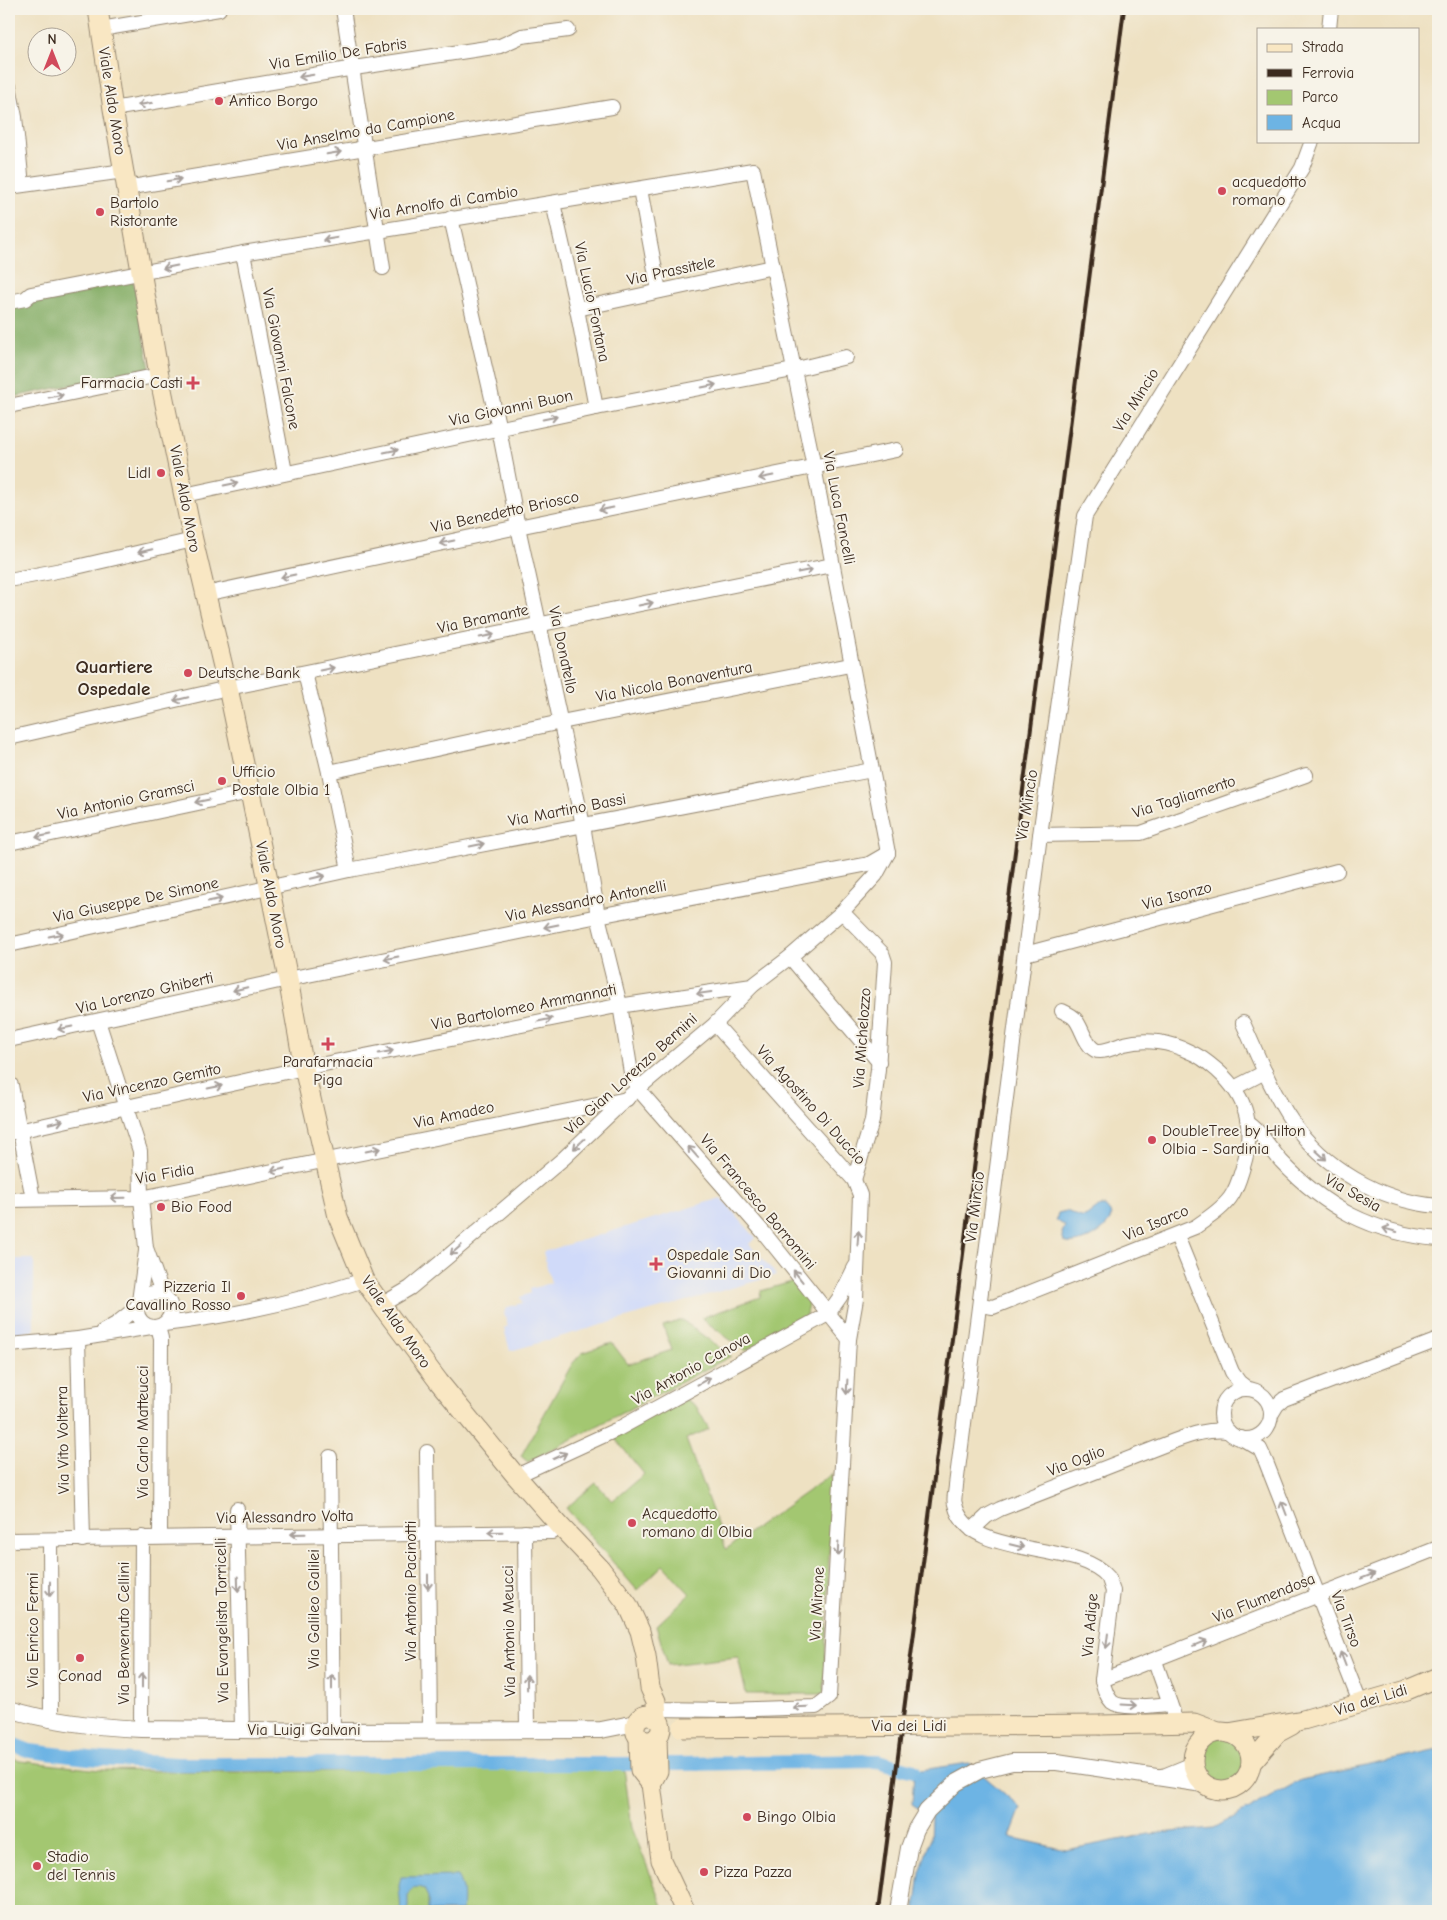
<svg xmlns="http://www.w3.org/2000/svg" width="1447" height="1920" font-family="'Comic Neue',sans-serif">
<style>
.built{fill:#d0daf9}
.green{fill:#a3c771;stroke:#6f7848}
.forest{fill:#82ac63;stroke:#5e6b40}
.water{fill:#6db4e4;stroke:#546f81}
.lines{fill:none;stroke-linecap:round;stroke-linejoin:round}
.canal{stroke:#6db4e4;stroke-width:14}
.minor-casing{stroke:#948670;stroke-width:16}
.tertiary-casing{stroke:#948670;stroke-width:18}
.secondary-casing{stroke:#948670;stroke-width:21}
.minor{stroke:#fff;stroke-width:14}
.tertiary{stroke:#fff;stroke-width:16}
.secondary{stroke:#f9e7c3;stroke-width:19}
.rail{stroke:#3b2a1e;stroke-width:4}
.secondary-bridge-casing{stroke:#948670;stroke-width:21;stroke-linecap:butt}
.secondary-bridge{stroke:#f9e7c3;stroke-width:19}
.oneway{stroke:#a79f9a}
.poi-dot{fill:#d1495b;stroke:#f7f3e8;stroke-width:2}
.labels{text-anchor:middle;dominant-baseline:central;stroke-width:4;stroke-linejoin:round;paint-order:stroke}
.street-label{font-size:16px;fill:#3b2a1e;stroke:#f7f3e8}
.poi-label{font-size:16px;fill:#3b2a1e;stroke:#f7f3e8;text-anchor:start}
.quarter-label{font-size:19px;font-weight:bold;fill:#3b2a1e;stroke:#f7f3e8}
</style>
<rect width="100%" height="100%" fill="#f7f3e8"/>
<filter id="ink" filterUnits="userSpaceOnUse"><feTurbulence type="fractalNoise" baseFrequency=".02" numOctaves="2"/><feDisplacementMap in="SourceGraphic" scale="10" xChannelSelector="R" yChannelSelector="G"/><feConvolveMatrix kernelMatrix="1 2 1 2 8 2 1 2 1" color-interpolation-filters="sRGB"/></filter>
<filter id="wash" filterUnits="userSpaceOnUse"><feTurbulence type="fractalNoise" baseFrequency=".0096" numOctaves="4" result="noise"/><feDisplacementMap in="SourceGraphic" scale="20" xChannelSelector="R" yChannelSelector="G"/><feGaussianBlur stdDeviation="1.12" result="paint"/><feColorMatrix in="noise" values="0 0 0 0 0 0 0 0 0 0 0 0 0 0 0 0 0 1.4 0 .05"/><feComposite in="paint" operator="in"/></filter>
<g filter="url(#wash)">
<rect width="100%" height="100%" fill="#eee1c2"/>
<g class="built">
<polygon points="721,1198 756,1238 749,1244 777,1275 510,1351 504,1328 508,1326 504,1313 508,1307 522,1303 520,1297 531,1293 530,1289 551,1283 543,1252"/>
<polygon points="9,1259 34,1259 34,1331 9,1334"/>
</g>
<g class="green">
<polygon points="795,1281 809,1297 806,1315 745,1351 701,1318 760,1297 761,1291"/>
<polygon points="682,1320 731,1356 528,1462 521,1456 572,1364 582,1353 612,1343 628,1364 672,1350 663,1326"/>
<polygon points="685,1399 696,1406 709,1429 686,1439 726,1549 832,1474 824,1694 746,1694 738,1657 668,1665 656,1626 690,1594 663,1565 637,1590 566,1508 596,1483 612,1501 644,1474 612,1435"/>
<circle cx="1223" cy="1761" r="24"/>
<polygon points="9,1757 20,1761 100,1770 240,1772 624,1768 632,1828 665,1911 9,1911"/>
</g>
<polygon class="forest" points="133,279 150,368 9,398 9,303"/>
<g class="water">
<path d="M 1100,1206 L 1105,1206 L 1110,1212 C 1111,1215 1111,1217 1110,1220 C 1106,1232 1076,1248 1064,1242 L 1062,1233 L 1065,1226 L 1056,1220 L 1058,1213 L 1066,1211 C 1088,1219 1080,1221 1100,1206 Z"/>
<polygon points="1438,1750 1438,1911 915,1911 920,1873 930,1841 931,1817 912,1804 914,1771 969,1763 1021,1808 1010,1837 1066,1850 1149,1834 1214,1828 1301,1780"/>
<path d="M 457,1876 C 464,1887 463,1899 462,1911 L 428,1911 L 428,1897 L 424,1889 L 418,1887 L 413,1888 L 408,1896 L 408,1911 L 401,1911 L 399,1886 L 401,1877 Z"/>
</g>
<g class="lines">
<polyline class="canal" points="9,1743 30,1751 88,1758 177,1764 679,1764 878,1761 914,1771"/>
</g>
</g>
<g filter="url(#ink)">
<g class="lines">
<g class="minor-casing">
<g id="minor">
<polyline points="343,9 383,268"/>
<polyline points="101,29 219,9"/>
<polyline points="1329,29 1331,9"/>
<polyline points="9,86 15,117 22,185"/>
<polyline points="113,109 354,68 500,46 522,36 568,30"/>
<polyline points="9,187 124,171"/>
<polyline points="126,188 612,107"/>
<polyline points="640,189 659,291"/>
<polyline points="553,203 577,309 596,408"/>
<polyline points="451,218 499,429 518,527 583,825 598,916 620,1005 631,1073 638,1089 764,1233 849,1339"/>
<polyline points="243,253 285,472"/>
<polyline points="9,302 25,299 31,294 243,253 753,170 814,467 888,853"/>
<polyline points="577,309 773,267"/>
<polyline points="9,406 159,375"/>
<polyline points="184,495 596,408 793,370 846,357"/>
<polyline points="9,580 72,568 193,540"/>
<polyline points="205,594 518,527 896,450"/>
<polyline points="305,673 329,772 349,870"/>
<polyline points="9,738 228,688 832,565"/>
<polyline points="329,772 561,722 850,665"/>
<polyline points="1040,835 1141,833 1306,775"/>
<polyline points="9,843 250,792"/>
<polyline points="842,912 882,953 885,962 878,1069 872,1121 854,1180"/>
<polyline points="9,945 349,870 872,770"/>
<polyline points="1025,954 1337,871"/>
<polyline points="790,957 879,1062"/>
<polyline points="98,1021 140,1151 141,1198 146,1248 163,1295"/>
<path d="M 1243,1023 C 1258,1056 1271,1090 1291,1120 C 1323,1168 1380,1201 1438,1206"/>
<polyline points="9,1040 288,979 598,916 869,864 888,853"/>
<polyline points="11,1085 33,1199"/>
<polyline points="1234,1088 1265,1072"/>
<path d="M 1249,1124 C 1257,1127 1273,1152 1281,1161 C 1325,1208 1373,1233 1438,1239"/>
<polyline points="9,1133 304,1068 612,1007 752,986"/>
<polyline points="9,1200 141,1198 627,1099"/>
<polyline points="1177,1236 1232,1372 1239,1382 1248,1389"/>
<circle cx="154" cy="1310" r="17"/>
<polyline points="139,1301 146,1251"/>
<polyline points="381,1305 410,1288 445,1259 564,1158 627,1098 715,1024 752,986 790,957 842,912 876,875 888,853"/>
<path d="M 980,1305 L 993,1307 L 1195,1227 C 1207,1219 1221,1210 1230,1198 C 1237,1189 1240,1177 1243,1167 C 1255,1128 1248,1098 1218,1071 C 1210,1064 1201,1056 1190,1052 C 1170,1042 1146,1038 1124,1044 C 1116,1046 1103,1054 1095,1050 C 1085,1045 1082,1027 1075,1019 C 1072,1015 1066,1013 1062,1011"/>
<path d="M 164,1324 C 232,1316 299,1301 364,1280"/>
<polyline points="158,1327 161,1338 160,1537"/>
<polyline points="102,1332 116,1324 136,1308"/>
<polyline points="78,1339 83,1540"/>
<polyline points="9,1345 78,1339 151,1327"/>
<circle cx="1246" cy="1414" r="25"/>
<polyline points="1271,1415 1277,1405 1284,1399 1438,1340"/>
<polyline points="1241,1438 1260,1449 1266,1462 1361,1705"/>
<polyline points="427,1452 430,1730"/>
<polyline points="330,1457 333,1731"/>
<polyline points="516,1476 618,1429 828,1314 840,1297 855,1267"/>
<polyline points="237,1509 242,1730"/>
<path d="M 972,1530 L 987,1516 L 1000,1509 L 1174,1441 C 1193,1434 1208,1429 1228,1431"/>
<polyline points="525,1532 527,1730"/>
<polyline points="9,1540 552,1532 561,1527"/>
<polyline points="50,1540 51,1719"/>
<polyline points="1155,1661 1173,1712"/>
<polyline points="1102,1680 1438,1548"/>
<path d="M 1170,1704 C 1157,1705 1122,1710 1112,1702 C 1106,1696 1104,1688 1102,1680 L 1113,1591 C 1111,1587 1110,1580 1108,1577 C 1077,1539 967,1561 955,1504 C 953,1499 956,1491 956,1485 L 1040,835 L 1085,516 L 1302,168 L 1312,141"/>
<polyline points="656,1709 726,1710 816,1707 829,1697 849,1339 856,1299 860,1195 854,1180 715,1024"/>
<polyline points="141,1729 142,1537"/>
</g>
</g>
<g class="tertiary-casing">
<g id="tertiary">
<path d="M 9,1709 C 51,1722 97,1727 141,1729 L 333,1731 L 601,1730 L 636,1723"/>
<polyline points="1161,1777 1166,1776 1193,1765"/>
<polyline points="898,1911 909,1848 916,1829 927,1811 956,1783 980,1770 1012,1762 1057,1762 1203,1784"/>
</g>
</g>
<g class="secondary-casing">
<g id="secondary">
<polyline points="98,9 113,109 159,375 193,540 228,688 250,792 288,979 304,1068 338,1217 364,1280 388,1314 439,1382 516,1476 561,1527 600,1568 628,1605 640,1631 646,1656 650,1688 656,1701 657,1719"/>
<circle cx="648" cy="1728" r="13"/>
<polyline points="1101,1725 1194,1723 1218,1732"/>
<circle cx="1222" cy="1761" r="29"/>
<polyline points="1228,1733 1303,1720 1407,1690 1438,1677"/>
<polyline points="639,1737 640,1770 651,1784 661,1860 685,1911"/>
<polyline points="1251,1763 1277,1733 1292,1725"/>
<polyline points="651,1784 658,1771 657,1737"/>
</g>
</g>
<use href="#minor" class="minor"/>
<use href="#tertiary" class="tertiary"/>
<use href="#secondary" class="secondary"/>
<polyline class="rail" points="878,1911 1124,9"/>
<g class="secondary-bridge-casing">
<polyline id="secondary-bridge" points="682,1728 1101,1725"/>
</g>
<use href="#secondary-bridge" class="secondary-bridge"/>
</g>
<defs><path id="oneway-shaft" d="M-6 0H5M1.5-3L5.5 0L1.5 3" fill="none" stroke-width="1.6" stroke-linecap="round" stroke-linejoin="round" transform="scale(1.25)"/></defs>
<g class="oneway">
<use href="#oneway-shaft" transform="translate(306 76) rotate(170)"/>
<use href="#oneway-shaft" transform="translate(145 104) rotate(170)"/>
<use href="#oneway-shaft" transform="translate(334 153) rotate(-10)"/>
<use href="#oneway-shaft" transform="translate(174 180) rotate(-10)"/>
<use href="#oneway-shaft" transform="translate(330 239) rotate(171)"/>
<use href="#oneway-shaft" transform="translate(170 267) rotate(169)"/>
<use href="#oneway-shaft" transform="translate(709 386) rotate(-11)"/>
<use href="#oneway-shaft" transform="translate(56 396) rotate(-12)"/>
<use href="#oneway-shaft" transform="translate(550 418) rotate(-12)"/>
<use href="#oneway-shaft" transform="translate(391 451) rotate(-11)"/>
<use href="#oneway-shaft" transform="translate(766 477) rotate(169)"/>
<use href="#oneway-shaft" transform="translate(231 484) rotate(-12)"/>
<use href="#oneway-shaft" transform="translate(606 509) rotate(169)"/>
<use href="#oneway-shaft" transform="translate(447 542) rotate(168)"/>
<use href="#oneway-shaft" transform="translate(145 551) rotate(167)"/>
<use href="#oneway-shaft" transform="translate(805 571) rotate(-12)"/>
<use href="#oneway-shaft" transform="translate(288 576) rotate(168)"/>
<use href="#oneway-shaft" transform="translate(646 604) rotate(-12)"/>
<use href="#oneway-shaft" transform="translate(487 636) rotate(-11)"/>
<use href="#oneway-shaft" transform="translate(327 669) rotate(-11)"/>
<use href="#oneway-shaft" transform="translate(181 699) rotate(167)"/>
<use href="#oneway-shaft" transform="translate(202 801) rotate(168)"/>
<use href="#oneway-shaft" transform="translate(43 836) rotate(168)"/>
<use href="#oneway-shaft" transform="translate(477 845) rotate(-11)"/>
<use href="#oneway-shaft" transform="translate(318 877) rotate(-13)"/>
<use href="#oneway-shaft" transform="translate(215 900) rotate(-12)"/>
<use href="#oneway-shaft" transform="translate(551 926) rotate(169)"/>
<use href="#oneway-shaft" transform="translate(56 935) rotate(-12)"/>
<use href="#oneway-shaft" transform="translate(391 958) rotate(169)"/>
<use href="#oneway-shaft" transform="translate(240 989) rotate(167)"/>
<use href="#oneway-shaft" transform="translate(704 993) rotate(172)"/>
<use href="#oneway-shaft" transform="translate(545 1020) rotate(-11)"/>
<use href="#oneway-shaft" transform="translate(65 1028) rotate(168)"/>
<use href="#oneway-shaft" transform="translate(386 1052) rotate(-11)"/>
<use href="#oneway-shaft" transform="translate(215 1087) rotate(-12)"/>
<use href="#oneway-shaft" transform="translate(56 1122) rotate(-13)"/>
<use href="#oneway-shaft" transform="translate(579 1144) rotate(137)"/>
<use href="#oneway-shaft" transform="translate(373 1150) rotate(-12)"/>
<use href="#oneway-shaft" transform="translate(693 1152) rotate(-131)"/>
<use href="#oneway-shaft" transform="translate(1321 1155) rotate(42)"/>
<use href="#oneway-shaft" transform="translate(278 1170) rotate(168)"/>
<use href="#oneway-shaft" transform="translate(118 1198) rotate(179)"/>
<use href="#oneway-shaft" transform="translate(1390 1230) rotate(-165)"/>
<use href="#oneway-shaft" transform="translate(858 1238) rotate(-86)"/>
<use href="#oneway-shaft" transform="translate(456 1250) rotate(139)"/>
<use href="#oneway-shaft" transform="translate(798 1276) rotate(-128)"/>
<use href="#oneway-shaft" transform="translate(704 1381) rotate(-29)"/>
<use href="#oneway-shaft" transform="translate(847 1387) rotate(93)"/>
<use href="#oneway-shaft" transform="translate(560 1456) rotate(-25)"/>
<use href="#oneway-shaft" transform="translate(1284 1508) rotate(-111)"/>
<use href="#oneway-shaft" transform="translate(495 1532) rotate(179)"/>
<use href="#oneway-shaft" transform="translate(298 1534) rotate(179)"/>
<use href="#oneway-shaft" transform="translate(1017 1546) rotate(13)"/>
<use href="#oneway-shaft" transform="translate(838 1549) rotate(93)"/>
<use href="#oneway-shaft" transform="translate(1368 1576) rotate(-21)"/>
<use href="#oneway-shaft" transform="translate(428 1582) rotate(90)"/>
<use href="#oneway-shaft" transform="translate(238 1584) rotate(88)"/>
<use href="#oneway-shaft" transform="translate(50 1589) rotate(90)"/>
<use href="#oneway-shaft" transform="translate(1107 1641) rotate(97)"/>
<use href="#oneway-shaft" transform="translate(1200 1643) rotate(-22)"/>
<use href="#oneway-shaft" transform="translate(1343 1659) rotate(-111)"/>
<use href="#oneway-shaft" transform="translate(142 1680) rotate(-90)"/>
<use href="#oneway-shaft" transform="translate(332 1682) rotate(-90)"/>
<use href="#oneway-shaft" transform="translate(527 1682) rotate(-91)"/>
<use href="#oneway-shaft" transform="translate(1129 1705) rotate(3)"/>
<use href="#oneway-shaft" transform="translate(800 1707) rotate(178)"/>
</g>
</g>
<g class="poi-dot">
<circle cx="219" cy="101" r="5"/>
<circle cx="1222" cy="191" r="5"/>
<circle cx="100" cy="212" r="5"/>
<path d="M190.5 375.5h5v5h5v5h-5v5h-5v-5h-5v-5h5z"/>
<circle cx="161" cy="473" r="5"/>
<circle cx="188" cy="673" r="5"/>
<circle cx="222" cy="781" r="5"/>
<path d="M325.5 1036.5h5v5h5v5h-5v5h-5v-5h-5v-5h5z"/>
<circle cx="1152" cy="1140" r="5"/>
<circle cx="161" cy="1207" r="5"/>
<path d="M653.5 1256.5h5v5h5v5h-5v5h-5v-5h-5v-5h5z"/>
<circle cx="241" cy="1296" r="5"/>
<circle cx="632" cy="1523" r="5"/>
<circle cx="80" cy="1658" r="5"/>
<circle cx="747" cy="1817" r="5"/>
<circle cx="37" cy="1866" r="5"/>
<circle cx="704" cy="1872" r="5"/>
</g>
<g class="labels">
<g class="street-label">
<text transform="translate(338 54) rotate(-9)">Via Emilio De Fabris</text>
<text transform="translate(112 101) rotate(81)">Viale Aldo Moro</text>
<text transform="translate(366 130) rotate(-10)">Via Anselmo da Campione</text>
<text transform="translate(444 203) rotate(-9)">Via Arnolfo di Cambio</text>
<text transform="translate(671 271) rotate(-12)">Via Prassitele</text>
<text transform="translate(592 302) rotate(78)">Via Lucio Fontana</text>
<text transform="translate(281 359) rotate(79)">Via Giovanni Falcone</text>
<text transform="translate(1136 400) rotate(-58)">Via Mincio</text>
<text transform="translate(511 408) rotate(-12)">Via Giovanni Buon</text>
<text transform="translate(185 499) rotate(79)">Viale Aldo Moro</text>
<text transform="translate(839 508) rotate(79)">Via Luca Fancelli</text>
<text transform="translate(505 512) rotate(-12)">Via Benedetto Briosco</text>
<text transform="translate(483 619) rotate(-12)">Via Bramante</text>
<text transform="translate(563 650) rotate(78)">Via Donatello</text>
<text transform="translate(674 682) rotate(-11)">Via Nicola Bonaventura</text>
<text transform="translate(1184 797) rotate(-18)">Via Tagliamento</text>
<text transform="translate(126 800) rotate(-12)">Via Antonio Gramsci</text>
<text transform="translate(1027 805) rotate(-81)">Via Mincio</text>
<text transform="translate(567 810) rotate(-11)">Via Martino Bassi</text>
<text transform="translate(271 895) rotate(79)">Viale Aldo Moro</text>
<text transform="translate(1177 896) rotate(-15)">Via Isonzo</text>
<text transform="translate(136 900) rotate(-12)">Via Giuseppe De Simone</text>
<text transform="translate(586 901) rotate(-11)">Via Alessandro Antonelli</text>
<text transform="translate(145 993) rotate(-13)">Via Lorenzo Ghiberti</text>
<text transform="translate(524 1007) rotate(-11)">Via Bartolomeo Ammannati</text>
<text transform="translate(862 1038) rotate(-86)">Via Michelozzo</text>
<text transform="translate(631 1074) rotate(-42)">Via Gian Lorenzo Bernini</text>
<text transform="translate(152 1083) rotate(-12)">Via Vincenzo Gemito</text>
<text transform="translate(811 1105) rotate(48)">Via Agostino Di Duccio</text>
<text transform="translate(454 1115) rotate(-12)">Via Amadeo</text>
<text transform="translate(165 1174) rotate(-10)">Via Fidia</text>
<text transform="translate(1353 1193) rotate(29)">Via Sesia</text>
<text transform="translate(758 1202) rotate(50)">Via Francesco Borromini</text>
<text transform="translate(975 1207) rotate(-83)">Via Mincio</text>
<text transform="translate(1156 1223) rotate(-23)">Via Isarco</text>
<text transform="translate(396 1322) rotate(55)">Viale Aldo Moro</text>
<text transform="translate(691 1369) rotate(-29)">Via Antonio Canova</text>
<text transform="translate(143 1432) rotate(-90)">Via Carlo Matteucci</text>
<text transform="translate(63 1440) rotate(-91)">Via Vito Volterra</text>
<text transform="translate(1076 1461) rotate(-21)">Via Oglio</text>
<text transform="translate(285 1517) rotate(-1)">Via Alessandro Volta</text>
<text transform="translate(411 1591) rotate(-90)">Via Antonio Pacinotti</text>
<text transform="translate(1264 1598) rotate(-22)">Via Flumendosa</text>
<text transform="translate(817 1604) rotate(-87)">Via Mirone</text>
<text transform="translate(314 1609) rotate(-90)">Via Galileo Galilei</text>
<text transform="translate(1346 1619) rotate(69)">Via Tirso</text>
<text transform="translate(222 1620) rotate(-91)">Via Evangelista Torricelli</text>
<text transform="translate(1090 1625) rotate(-85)">Via Adige</text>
<text transform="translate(33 1630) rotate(-90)">Via Enrico Fermi</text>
<text transform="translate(509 1631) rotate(-91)">Via Antonio Meucci</text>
<text transform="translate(124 1633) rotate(-90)">Via Benvenuto Cellini</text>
<text transform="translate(1371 1700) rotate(-17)">Via dei Lidi</text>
<text x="909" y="1726">Via dei Lidi</text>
<text x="304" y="1730">Via Luigi Galvani</text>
</g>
<g class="poi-label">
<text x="229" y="101">Antico Borgo</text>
<text x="1232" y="182">acquedotto<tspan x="1232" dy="18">romano</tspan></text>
<text x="110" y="203">Bartolo<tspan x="110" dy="18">Ristorante</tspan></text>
<text x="183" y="383" text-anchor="end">Farmacia Casti</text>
<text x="151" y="473" text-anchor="end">Lidl</text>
<text x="198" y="673">Deutsche Bank</text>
<text x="232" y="772">Ufficio<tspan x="232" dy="18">Postale Olbia 1</tspan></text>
<text x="328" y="1062" text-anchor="middle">Parafarmacia<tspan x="328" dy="18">Piga</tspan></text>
<text x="1162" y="1131">DoubleTree by Hilton<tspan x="1162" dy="18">Olbia - Sardinia</tspan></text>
<text x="171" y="1207">Bio Food</text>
<text x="667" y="1255">Ospedale San<tspan x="667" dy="18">Giovanni di Dio</tspan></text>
<text x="231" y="1287" text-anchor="end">Pizzeria Il<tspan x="231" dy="18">Cavallino Rosso</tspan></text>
<text x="642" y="1514">Acquedotto<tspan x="642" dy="18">romano di Olbia</tspan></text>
<text x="80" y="1676" text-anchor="middle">Conad</text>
<text x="757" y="1817">Bingo Olbia</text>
<text x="47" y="1857">Stadio<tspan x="47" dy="18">del Tennis</tspan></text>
<text x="714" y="1872">Pizza Pazza</text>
</g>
<g class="quarter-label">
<text x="114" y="667">Quartiere<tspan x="114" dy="22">Ospedale</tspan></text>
</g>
</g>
<rect width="1447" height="1920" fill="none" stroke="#f7f3e8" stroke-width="30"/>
<rect x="1257" y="28" width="162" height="115" fill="#f7f3e8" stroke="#aca397"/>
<rect x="1267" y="44" width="25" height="8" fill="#f9e7c3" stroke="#aca397"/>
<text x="1302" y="52" font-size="15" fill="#3b2a1e">Strada</text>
<rect x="1267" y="69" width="25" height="8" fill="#3b2a1e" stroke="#aca397"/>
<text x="1302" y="78" font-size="15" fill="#3b2a1e">Ferrovia</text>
<rect x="1267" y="90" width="25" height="15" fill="#a3c771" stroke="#aca397"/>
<text x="1302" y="102" font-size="15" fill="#3b2a1e">Parco</text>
<rect x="1267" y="115" width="25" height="15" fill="#6db4e4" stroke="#aca397"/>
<text x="1302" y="128" font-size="15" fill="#3b2a1e">Acqua</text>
<g transform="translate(52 52)"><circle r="24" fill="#f7f3e8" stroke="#aca397"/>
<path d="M0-4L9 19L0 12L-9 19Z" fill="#d1495b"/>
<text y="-8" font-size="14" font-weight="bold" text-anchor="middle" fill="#3b2a1e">N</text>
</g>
</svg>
